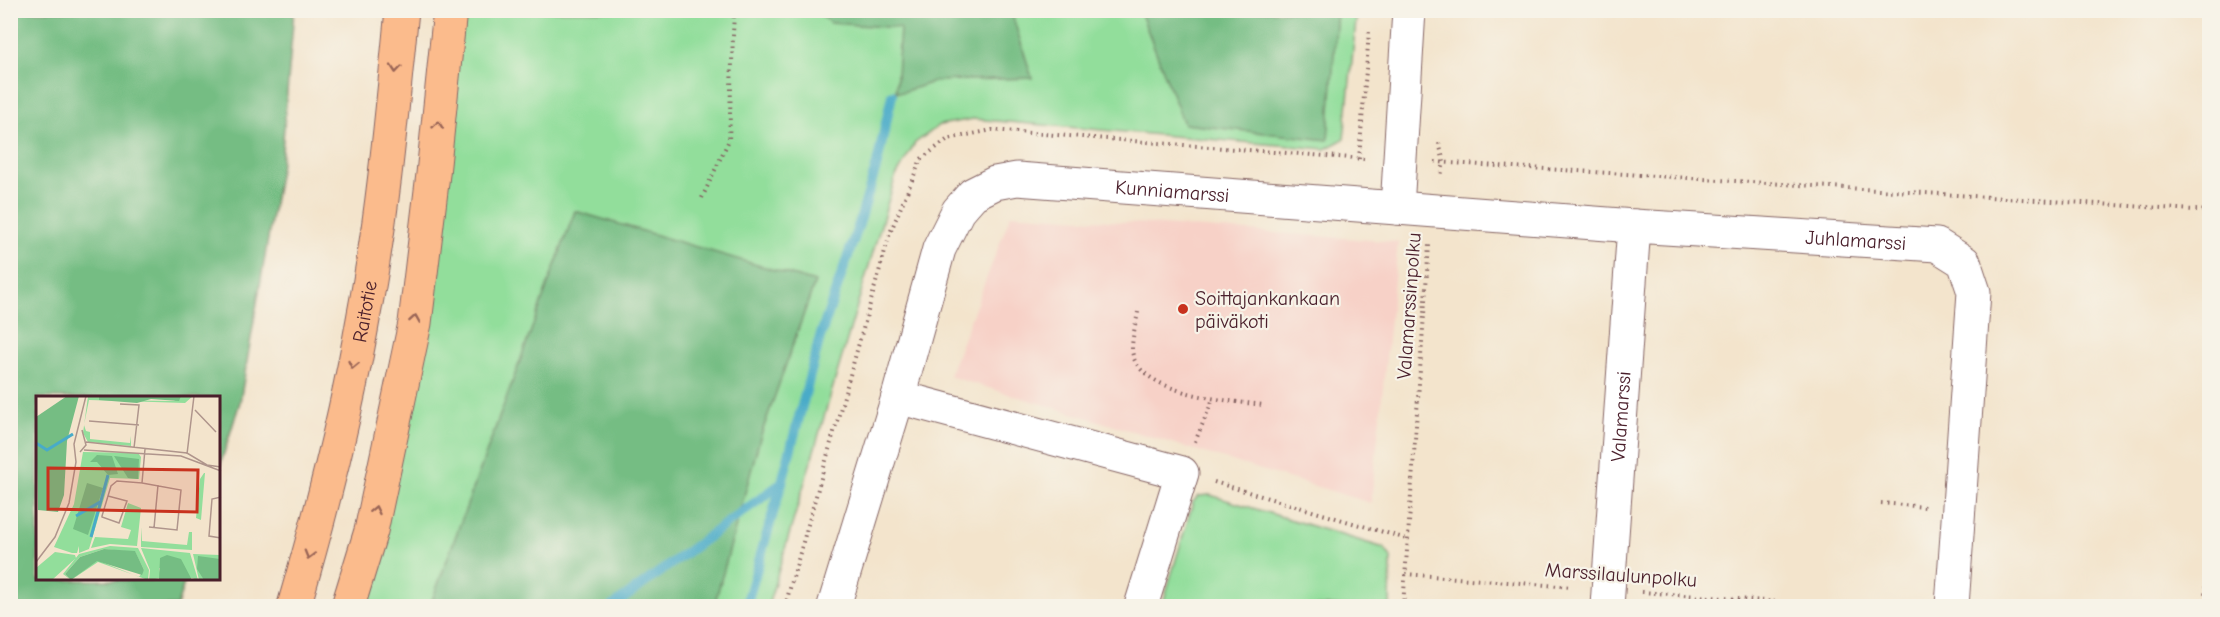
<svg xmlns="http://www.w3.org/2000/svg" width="2220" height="617" font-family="'Comic Neue',sans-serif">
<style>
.built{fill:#f7d1c7}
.green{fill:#92de9b;stroke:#6e7e63;stroke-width:1.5}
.forest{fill:#75bd83;stroke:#606e57;stroke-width:1.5}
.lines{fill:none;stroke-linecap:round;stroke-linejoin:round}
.stream{stroke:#48abc8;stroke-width:10}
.minor-casing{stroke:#856463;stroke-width:35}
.primary-casing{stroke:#856463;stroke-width:35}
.path{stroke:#856463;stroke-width:4;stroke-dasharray:1.5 4.5;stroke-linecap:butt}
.minor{stroke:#fff;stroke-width:33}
.primary{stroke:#fbbb8c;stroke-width:33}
.oneway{stroke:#9a6557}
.poi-dot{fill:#c8321e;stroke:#f7f3e8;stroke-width:2}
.labels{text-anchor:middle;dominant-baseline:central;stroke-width:4.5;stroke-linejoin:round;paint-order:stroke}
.street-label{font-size:20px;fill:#4a1f2b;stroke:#f7f3e8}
.poi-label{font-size:20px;fill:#4a1f2b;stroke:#f7f3e8;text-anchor:start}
.inset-river{fill:none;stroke:#48abc8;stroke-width:3}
.inset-road{fill:none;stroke:#af958c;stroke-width:1.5}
.view{fill:#c8321e;fill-opacity:0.15;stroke:#c8321e;stroke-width:3}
.inset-edge{fill:none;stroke:#4a1f2b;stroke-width:3}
</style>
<rect width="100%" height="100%" fill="#f7f3e8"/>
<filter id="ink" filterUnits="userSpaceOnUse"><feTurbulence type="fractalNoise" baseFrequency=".0167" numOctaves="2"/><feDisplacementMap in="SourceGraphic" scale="12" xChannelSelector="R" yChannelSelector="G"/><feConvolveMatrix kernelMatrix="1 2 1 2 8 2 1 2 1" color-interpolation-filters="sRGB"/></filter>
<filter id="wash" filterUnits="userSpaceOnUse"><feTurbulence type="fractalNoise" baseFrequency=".008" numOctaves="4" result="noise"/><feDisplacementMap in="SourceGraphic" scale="24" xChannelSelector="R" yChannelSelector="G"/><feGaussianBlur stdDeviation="1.35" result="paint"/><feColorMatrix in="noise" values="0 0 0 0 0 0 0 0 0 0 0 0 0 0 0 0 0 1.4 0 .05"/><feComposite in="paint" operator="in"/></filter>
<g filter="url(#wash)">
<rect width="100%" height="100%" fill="#f3e4cc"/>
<polygon class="built" points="1011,214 1398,242 1371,503 949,376"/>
<g class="green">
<polygon points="463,11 1357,11 1344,139 1325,149 973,119 940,125 915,143 895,178 768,606 362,606"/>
<polygon points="1210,495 1384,548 1391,557 1390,606 1162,606 1193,502 1198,496"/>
</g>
<g class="forest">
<polygon points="10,11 294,11 281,163 240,402 219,469 219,398 38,398 38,580 185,580 177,606 11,606"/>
<polygon points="817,11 1011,11 1032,78 936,81 903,92 896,92 900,28 830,23"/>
<polygon points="1140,11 1337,11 1328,140 1184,124"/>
<polygon points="575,211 815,282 760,438 714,606 430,606"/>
</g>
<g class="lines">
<g class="stream">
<polyline points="613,606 782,483"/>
<polyline points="746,606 782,482 820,337 859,224 877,164 892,95"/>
</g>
</g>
</g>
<g filter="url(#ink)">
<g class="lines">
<g class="minor-casing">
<g id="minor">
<path id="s1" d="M 1397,208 L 1634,226 L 1937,245 L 1964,262 L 1974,292 L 1952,606"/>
<polyline points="898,397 1182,473 1141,606"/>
<path id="s2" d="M 834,606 L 898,397 L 939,249 L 958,211 L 973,194 L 995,183 L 1017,179 L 1397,208 L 1409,10"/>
<path id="s3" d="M 1607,606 L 1634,226"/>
</g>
</g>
<g class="primary-casing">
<g id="primary">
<path id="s4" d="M 294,606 C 322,510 347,412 364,314 C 383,214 392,112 402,10"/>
<polyline points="348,606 371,531 415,323 433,174 450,10"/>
</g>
</g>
<g class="path">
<polyline points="1439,143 1444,162 1441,176"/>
<polyline points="1359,159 1369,32"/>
<polyline points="1435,162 2210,211"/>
<polyline points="702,198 729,140 734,10"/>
<path d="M 1138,312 C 1136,324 1132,337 1132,349 C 1134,394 1230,401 1264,405"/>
<polyline points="1195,442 1213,399"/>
<polyline points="1214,482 1407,539"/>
<polyline points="1881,503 1925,507"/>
<polyline points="1405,574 1572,587"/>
<polyline points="1642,592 1834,606"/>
<polyline points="785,606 890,233 921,159 948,139 992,130 1364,159"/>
<polyline points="1403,606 1429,245"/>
<polyline points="2204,606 2210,538"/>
</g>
<use href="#minor" class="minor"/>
<use href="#primary" class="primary"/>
</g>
<defs><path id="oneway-chevron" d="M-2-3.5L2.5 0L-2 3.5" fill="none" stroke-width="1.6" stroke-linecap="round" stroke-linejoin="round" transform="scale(1.5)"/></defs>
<g class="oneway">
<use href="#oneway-chevron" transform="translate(396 69) rotate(95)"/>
<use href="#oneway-chevron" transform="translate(438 125) rotate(-84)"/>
<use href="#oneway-chevron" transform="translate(415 319) rotate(-81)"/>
<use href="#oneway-chevron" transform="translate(353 365) rotate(102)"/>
<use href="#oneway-chevron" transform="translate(375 510) rotate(-78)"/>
<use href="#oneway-chevron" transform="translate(309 555) rotate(106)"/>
</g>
</g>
<circle class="poi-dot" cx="1183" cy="309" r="6"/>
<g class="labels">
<g class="street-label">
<text stroke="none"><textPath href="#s2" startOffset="640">Kunniamarssi</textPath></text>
<text stroke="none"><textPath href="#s1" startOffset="460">Juhlamarssi</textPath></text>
<text transform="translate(1409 306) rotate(-86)">Valamarssinpolku</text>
<text stroke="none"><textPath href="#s4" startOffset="303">Raitotie</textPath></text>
<text stroke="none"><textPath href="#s3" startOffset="190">Valamarssi</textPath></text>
<text transform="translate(1621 575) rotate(4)">Marssilaulunpolku</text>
</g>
<g class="poi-label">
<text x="1195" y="298">Soittajankankaan<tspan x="1195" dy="23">päiväkoti</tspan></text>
</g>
</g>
<g transform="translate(36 396)">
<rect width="184" height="184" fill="#f3e4cc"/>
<path d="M 52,0 L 63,0 L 64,4 L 138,5 L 145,0 L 157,0 L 149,7 L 53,4 L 48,29 L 50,35 L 54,36 L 54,43 L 94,47 L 95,40 L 95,50 L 52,46 L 47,37 ZM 47,56 L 102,57 L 105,61 L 103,83 L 74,82 L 53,153 L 43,157 L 43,150 L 41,157 L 36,157 L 18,151 L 38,108 ZM 168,77 L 169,77 L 165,124 L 160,122 L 164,83 ZM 92,107 L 105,112 L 101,150 L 74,148 L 55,152 L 59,141 L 92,143 L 95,134 L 85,131 ZM 105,131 L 106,145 L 151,149 L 153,136 L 156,136 L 156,154 L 105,151 ZM 74,150 L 102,152 L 113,174 L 112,184 L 62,166 L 35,184 L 61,164 L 103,181 L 108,174 L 99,156 L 68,153 L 44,161 L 29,178 L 35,184 L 27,178 L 43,158 ZM 105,152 L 154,157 L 162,184 L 123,172 L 125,182 L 113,184 L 114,174 ZM 19,156 L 39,159 L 40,162 L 16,184 L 0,184 L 0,172 ZM 157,158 L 184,159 L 184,184 L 163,184 Z" fill="#92de9b"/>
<path d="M 31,0 L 43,0 L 31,45 L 28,99 L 22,116 L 2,114 L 0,21 ZM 63,0 L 145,0 L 143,5 L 115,3 L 101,7 L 63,4 ZM 61,59 L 76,60 L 82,78 L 72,79 L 61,66 L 54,66 ZM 78,60 L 103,63 L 102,83 L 92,82 ZM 51,87 L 67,92 L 52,139 L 37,133 ZM 68,153 L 99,155 L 108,174 L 106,179 L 61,165 L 35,184 L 29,178 L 44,161 ZM 131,159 L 145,163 L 156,184 L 123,184 L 124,162 ZM 162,160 L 184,163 L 184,184 L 168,184 L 161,173 Z" fill="#75bd83"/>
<path class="inset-river" d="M 0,47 L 11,54 L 37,38M 40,120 L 64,106M 55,141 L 72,79"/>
<path class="inset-road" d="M 84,8 L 103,9 L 98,52M 159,14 L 180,36M 53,25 L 103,29M 50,46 L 151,57 L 171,69 L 185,71M 48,54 L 145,60 L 185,75M 44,56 L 50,49 L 46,34M 151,58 L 158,0M 106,87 L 145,94 L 141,134 L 113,131M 72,100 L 91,105 L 83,127 L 66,121 L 66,120 L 75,90 L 81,85 L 106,87 L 109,53M 185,101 L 176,103 L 173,140 L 185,142M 118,132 L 122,89M 0,166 L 19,141 L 33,107 L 40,66 L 38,48 L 50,0"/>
<path class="view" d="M 12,72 L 162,74 L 161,116 L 12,113 Z"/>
<rect width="184" height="184" class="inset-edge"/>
</g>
<rect width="2220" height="617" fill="none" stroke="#f7f3e8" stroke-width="36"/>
</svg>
